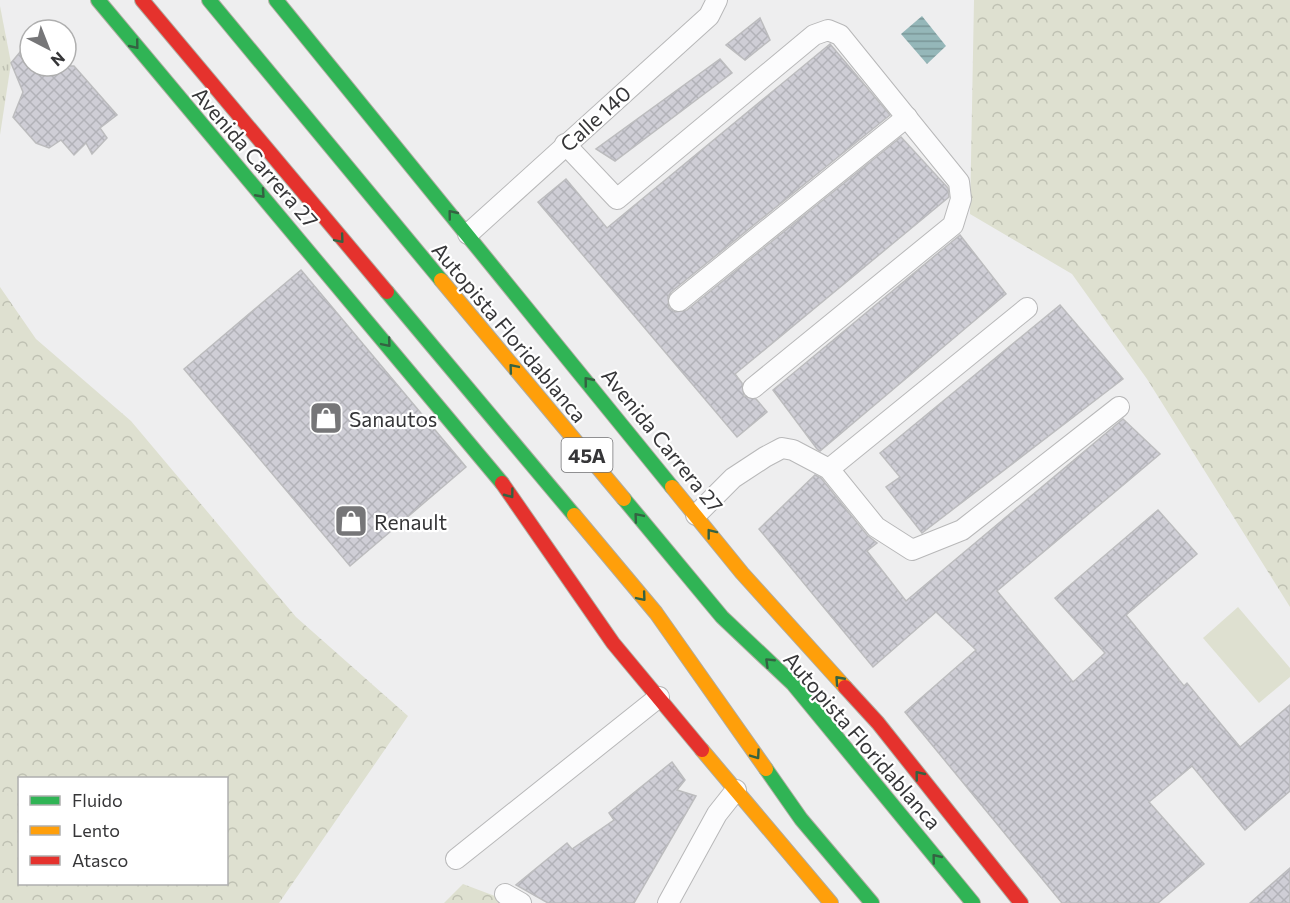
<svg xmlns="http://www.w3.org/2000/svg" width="1290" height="903" font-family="Commissioner,sans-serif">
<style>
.grass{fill:url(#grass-tufts)}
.forest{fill:url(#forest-crowns);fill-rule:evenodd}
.park{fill:#dee0d0}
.water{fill:url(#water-rules)}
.building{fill:url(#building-cross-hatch);stroke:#bcbcbe;stroke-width:1.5}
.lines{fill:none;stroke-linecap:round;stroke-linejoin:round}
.street-casing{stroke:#b8b8b9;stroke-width:22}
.fast-casing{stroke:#afaca1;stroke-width:16}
.slow-casing{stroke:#afaca1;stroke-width:16}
.jam-casing{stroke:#afaca1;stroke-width:16}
.street{stroke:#fcfcfd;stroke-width:20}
.fast{stroke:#30b455;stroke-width:14}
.slow{stroke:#ff9f0a;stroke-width:14}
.jam{stroke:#e5322d;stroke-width:14}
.oneway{stroke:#346242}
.labels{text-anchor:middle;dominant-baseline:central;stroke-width:4.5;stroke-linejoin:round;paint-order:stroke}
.shield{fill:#fff;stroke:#727274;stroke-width:1.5}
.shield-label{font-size:20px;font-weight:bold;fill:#363638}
.street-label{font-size:21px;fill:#363638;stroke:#fff}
.poi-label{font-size:21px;fill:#363638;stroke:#fff;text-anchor:start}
</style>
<defs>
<pattern id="grass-tufts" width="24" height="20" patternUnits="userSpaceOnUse" patternTransform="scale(1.5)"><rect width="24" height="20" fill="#dee0d0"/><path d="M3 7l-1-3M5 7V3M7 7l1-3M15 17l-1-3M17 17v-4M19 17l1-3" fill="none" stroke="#bfc1b3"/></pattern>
<pattern id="forest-crowns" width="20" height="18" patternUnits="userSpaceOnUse" patternTransform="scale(1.5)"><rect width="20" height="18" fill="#dee0d0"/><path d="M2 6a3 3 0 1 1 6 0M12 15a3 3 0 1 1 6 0" fill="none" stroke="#bfc1b3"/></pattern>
<pattern id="water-rules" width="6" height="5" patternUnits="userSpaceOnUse" patternTransform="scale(1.5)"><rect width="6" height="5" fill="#95b7b9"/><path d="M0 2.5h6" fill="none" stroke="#7a9697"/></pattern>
<pattern id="building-cross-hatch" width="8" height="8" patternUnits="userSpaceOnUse" patternTransform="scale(1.5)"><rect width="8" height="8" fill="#cfced6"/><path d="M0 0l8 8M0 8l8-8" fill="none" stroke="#b2b2b8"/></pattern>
</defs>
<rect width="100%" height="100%" fill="#eeeeef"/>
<polygon class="grass" points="0,6 11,63 0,135"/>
<g class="forest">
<polygon points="974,0 1290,0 1290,607 1147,379 1072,274 970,214"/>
<path d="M 0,287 L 36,339 L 131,421 L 296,617 L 408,716 L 279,903 L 0,903 ZM 226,778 L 226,884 L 20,884 L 20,778 Z"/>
<polygon points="463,884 513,903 444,903"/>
</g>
<polygon class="park" points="1238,607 1290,668 1290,677 1259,703 1203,638"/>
<polygon class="water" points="922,16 946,46 927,64 901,34"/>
<g class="building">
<polygon points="760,18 770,40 745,60 726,45"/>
<polygon points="30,40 30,66 74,66 117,115 100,128 107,138 92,154 86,143 74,155 61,140 49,148 36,143 13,117 23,92 11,63"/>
<polygon points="830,44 890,115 671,292 668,297 669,308 675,312 687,310 901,137 948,188 949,197 735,374 742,383 744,396 756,399 767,412 737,437 538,202 566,179 607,228"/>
<polygon points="720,59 732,73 615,161 596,149"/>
<polygon points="960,235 1006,294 820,451 817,449 773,390"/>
<polygon points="301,270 466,467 350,566 184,369"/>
<polygon points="1060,305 1123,379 922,533 886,487 900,477 880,453"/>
<polygon points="1123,419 1160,454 997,591 1073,682 1105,653 1055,598 1158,510 1197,554 1126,615 1184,686 1187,683 1240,747 1290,705 1290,791 1245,830 1192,766 1149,802 1204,864 1158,903 1062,903 905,712 976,650 936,612 873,667 759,529 815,475 821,478 867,535 877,543 867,551 906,601"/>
<polygon points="672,762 685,780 677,790 696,796 634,903 548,903 516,885 567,843 572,849 614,820 609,813"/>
<polygon points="1290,868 1290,903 1250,903"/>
</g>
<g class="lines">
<g class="street-casing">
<g id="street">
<polyline points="565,144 617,199 814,35 828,30 840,35 959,182 961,199 953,225 753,388"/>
<polyline points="468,234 709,16 717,0"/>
<polyline points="679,301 907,117"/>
<polyline points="829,469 1027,308"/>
<polyline points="696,515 733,478 765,457 782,448 793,450 829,469 876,527 912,550 962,530 1119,407"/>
<polyline points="456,859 659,697"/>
<polyline points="505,894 521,903"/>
<polyline points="668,903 717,814 736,790"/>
</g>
</g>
<g class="fast-casing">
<g id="fast">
<polyline points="98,0 502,483"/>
<polyline points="209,0 441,280"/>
<polyline points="276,0 672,487"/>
<polyline points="387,292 574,515"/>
<polyline points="624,499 722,617 793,684 973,903"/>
<polyline points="766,769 801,819 872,903"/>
</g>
</g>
<g class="slow-casing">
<g id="slow">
<polyline points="441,280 624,499"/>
<polyline points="672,487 742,573 845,687"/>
<polyline points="574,515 656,613 766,769"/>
<polyline points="702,750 831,903"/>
</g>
</g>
<g class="jam-casing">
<g id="jam">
<polyline points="142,0 387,292"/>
<polyline points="502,483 613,643 702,750"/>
<polyline points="845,687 878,723 1021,903"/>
</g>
</g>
<use href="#street" class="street"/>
<use href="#fast" class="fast"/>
<use href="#slow" class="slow"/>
<use href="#jam" class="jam"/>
</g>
<defs><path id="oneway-chevron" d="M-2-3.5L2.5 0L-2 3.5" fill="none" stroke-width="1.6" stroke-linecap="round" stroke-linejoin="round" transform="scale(1.5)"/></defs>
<g class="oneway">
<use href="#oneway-chevron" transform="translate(135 45) rotate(51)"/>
<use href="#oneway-chevron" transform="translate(261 194) rotate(48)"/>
<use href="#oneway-chevron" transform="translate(452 214) rotate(-129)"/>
<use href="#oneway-chevron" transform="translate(340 239) rotate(50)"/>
<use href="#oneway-chevron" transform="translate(387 343) rotate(50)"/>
<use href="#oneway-chevron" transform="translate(513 368) rotate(-130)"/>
<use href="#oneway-chevron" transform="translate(588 381) rotate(-129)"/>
<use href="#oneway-chevron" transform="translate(510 494) rotate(53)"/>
<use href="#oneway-chevron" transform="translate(638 517) rotate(-130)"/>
<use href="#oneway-chevron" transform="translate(711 533) rotate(-128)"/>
<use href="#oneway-chevron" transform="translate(642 597) rotate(50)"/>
<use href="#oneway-chevron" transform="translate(769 662) rotate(-136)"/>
<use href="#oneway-chevron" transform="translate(839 680) rotate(-132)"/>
<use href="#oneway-chevron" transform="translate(756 755) rotate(55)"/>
<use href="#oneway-chevron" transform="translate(919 775) rotate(-129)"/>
<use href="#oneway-chevron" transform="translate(936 858) rotate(-129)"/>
</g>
<defs>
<g id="shop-square" transform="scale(1.725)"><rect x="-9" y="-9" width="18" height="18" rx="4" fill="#767678" stroke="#fff"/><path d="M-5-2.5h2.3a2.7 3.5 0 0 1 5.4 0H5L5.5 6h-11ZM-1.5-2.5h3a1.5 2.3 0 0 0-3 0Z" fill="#fff"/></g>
</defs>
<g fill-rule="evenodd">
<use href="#shop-square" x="326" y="418"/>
<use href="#shop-square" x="351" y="521"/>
</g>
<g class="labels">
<rect class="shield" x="561.5" y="438" width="51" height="34" rx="4.5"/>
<g class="shield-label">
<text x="587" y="455">45A</text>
</g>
<g class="street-label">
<text transform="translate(595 118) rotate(-42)">Calle 140</text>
<text transform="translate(256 157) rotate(49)">Avenida Carrera 27</text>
<text transform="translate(510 332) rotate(50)">Autopista Floridablanca</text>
<text transform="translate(663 440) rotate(51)">Avenida Carrera 27</text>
<text transform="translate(863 740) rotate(49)">Autopista Floridablanca</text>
</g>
<g class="poi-label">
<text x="349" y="418">Sanautos</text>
<text x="374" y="521">Renault</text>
</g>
</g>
<rect x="18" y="777" width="210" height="108" fill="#ffffff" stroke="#afafaf" stroke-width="1.5"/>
<rect x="30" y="796" width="30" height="9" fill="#30b455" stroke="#afafaf" stroke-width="1.5"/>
<text x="72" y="807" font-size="18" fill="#363638">Fluido</text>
<rect x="30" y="826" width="30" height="9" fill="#ff9f0a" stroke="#afafaf" stroke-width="1.5"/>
<text x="72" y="837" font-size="18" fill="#363638">Lento</text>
<rect x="30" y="856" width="30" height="9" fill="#e5322d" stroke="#afafaf" stroke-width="1.5"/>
<text x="72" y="867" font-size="18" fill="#363638">Atasco</text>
<g transform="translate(48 48) rotate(138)"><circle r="28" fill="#ffffff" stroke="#afafaf" stroke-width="1.5"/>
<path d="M0-4.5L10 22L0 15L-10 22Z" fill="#767678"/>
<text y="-9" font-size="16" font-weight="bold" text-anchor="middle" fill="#363638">N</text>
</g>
</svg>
